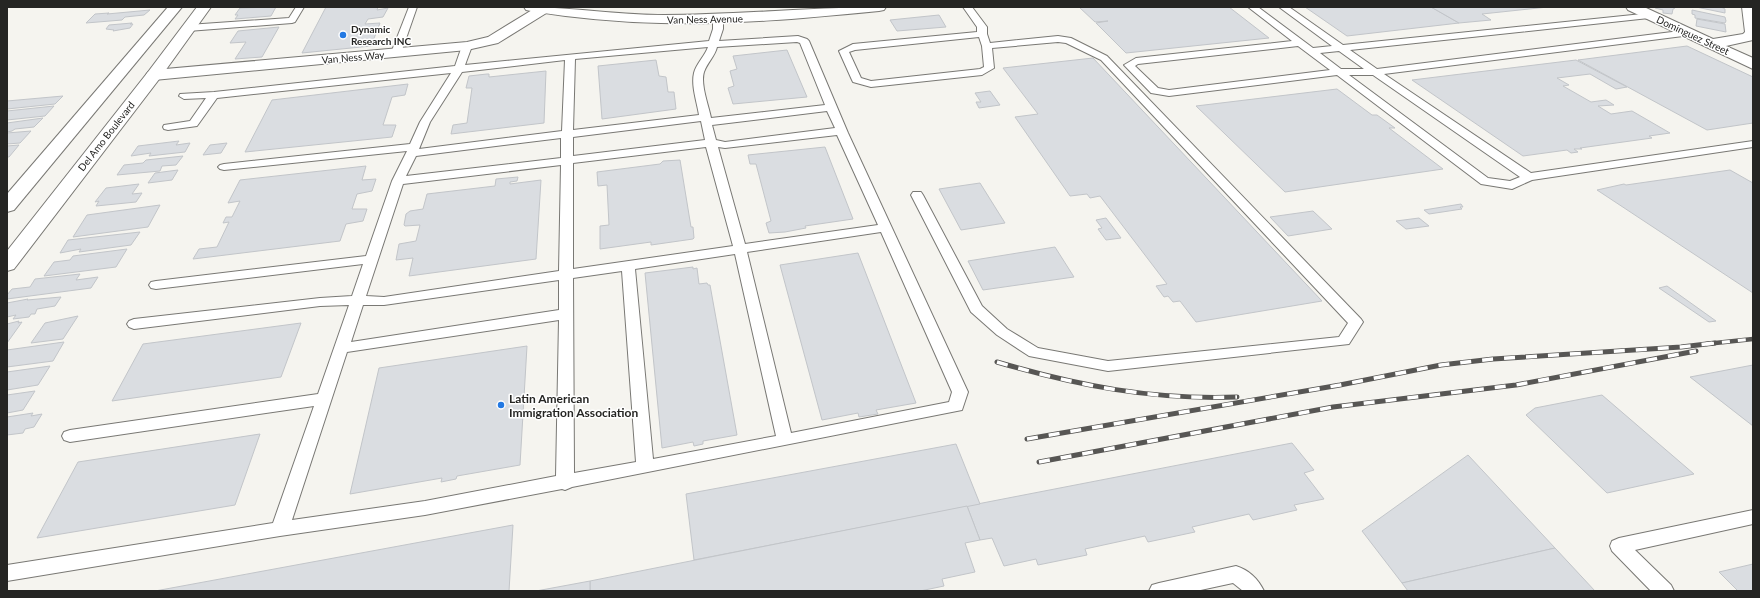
<svg xmlns="http://www.w3.org/2000/svg" width="1760" height="598" font-family="Lato,sans-serif">
<style>
.building{fill:#dadde1;stroke:#c2c5c9}
.lines{fill:none;stroke-linecap:round;stroke-linejoin:round}
.lane-casing{stroke:#797874;stroke-width:2}
.street-casing{stroke:#797874;stroke-width:2}
.secondary-casing{stroke:#797874;stroke-width:2}
.lane{fill:#fff;fill-rule:evenodd}
.street{fill:#fff;fill-rule:evenodd}
.secondary{fill:#fff;fill-rule:evenodd}
.rail-far1-casing{stroke:#575654;stroke-width:4.5}
.rail-casing{stroke:#575654;stroke-width:5}
.rail-far1{stroke:#fff;stroke-width:3;stroke-dasharray:8;stroke-linecap:butt}
.rail{stroke:#fff;stroke-width:3.5;stroke-dasharray:11;stroke-linecap:butt}
.poi-dot{fill:#2379e3;stroke:#fff;stroke-width:1.5}
.labels{text-anchor:middle;dominant-baseline:central;stroke-width:3;stroke-linejoin:round;paint-order:stroke}
.far-street-label{font-size:10px;fill:#252523;stroke:#fff}
.far-poi-label{font-size:10px;font-weight:bold;fill:#252523;stroke:#fff;text-anchor:start}
.poi-label{font-size:12px;font-weight:bold;fill:#252523;stroke:#fff;text-anchor:start}
</style>
<rect width="100%" height="100%" fill="#f5f4ef"/>
<g class="building">
<polygon points="276,7 271,16 235,19 238,15 235,15 240,8"/>
<polygon points="326,7 378,7 377,10 388,8 383,17 368,19 365,24 380,23 371,46 302,53"/>
<polygon points="1079,7 1229,7 1269,38 1126,53 1096,23 1108,21 1095,22"/>
<polygon points="1305,7 1431,7 1459,23 1347,36"/>
<polygon points="1431,7 1548,7 1482,14 1491,20 1459,23"/>
<polygon points="1655,7 1673,7 1675,8 1673,9 1672,14 1663,13 1663,10 1655,8"/>
<polygon points="1696,7 1721,7 1725,9 1725,13"/>
<polygon points="150,10 144,15 125,17 122,20 86,23 95,14 109,13 107,14"/>
<polygon points="1692,10 1725,17 1726,21 1725,23 1695,18 1695,15 1692,14"/>
<polygon points="939,15 946,27 897,31 890,20"/>
<polygon points="1697,19 1725,24 1726,32 1696,26"/>
<polygon points="132,23 130,24 133,24 130,28 113,31 114,30 106,29 109,25"/>
<polygon points="279,27 262,57 235,59 246,42 230,43 238,31"/>
<polygon points="1687,46 1753,77 1753,123 1707,130 1578,60"/>
<polygon points="787,50 807,97 733,104 728,88 734,86 730,71 737,69 733,56"/>
<polygon points="1093,58 1322,301 1196,322 1180,301 1173,302 1168,296 1164,297 1156,286 1167,284 1100,196 1090,198 1087,194 1070,196 1015,117 1038,114 1003,68"/>
<polygon points="656,60 659,76 666,77 668,92 674,92 676,109 602,119 598,66"/>
<polygon points="1576,60 1627,87 1616,89 1590,74 1557,78 1569,85 1563,86 1591,102 1606,100 1614,105 1598,106 1611,114 1632,111 1670,133 1649,136 1652,138 1580,148 1582,149 1574,149 1578,152 1571,153 1567,150 1523,156 1412,80"/>
<polygon points="546,71 544,123 451,134 453,125 467,123 472,88 466,88 469,76 487,74 489,74 489,77"/>
<polygon points="408,84 405,95 392,97 383,125 396,125 392,137 245,152 272,100"/>
<polygon points="1337,89 1372,115 1377,115 1395,128 1389,128 1443,169 1285,192 1196,106"/>
<polygon points="990,91 1000,105 979,108 976,102 981,102 975,93"/>
<polygon points="63,96 55,104 7,109 7,101"/>
<polygon points="54,106 45,116 7,120 7,111"/>
<polygon points="43,118 34,127 15,129 12,131 7,132 7,123"/>
<polygon points="31,131 20,143 7,144 7,133"/>
<polygon points="179,141 176,145 190,143 185,152 149,156 151,153 131,156 138,146"/>
<polygon points="227,143 221,153 203,155 210,145"/>
<polygon points="19,145 9,157 7,157 7,146"/>
<polygon points="825,147 853,219 805,226 806,228 785,232 769,233 766,223 771,221 756,164 750,164 748,155"/>
<polygon points="183,156 176,165 162,166 160,171 117,175 124,165 143,163 146,160"/>
<polygon points="680,160 691,227 693,227 694,238 693,239 651,245 651,242 600,249 600,226 609,225 607,185 598,186 597,172 660,164 663,161"/>
<polygon points="366,166 362,180 376,179 372,191 357,194 352,209 367,209 363,221 346,224 340,241 193,259 199,249 217,247 229,222 223,223 226,217 232,217 240,201 228,203 240,180"/>
<polygon points="178,170 172,180 148,183 155,173"/>
<polygon points="1730,170 1753,183 1753,293 1597,190 1624,184 1626,185"/>
<polygon points="518,177 517,181 510,182 510,184 541,180 536,259 409,276 413,258 396,260 399,244 416,241 420,225 405,226 404,225 406,214 410,211 423,209 427,194 495,186 496,179"/>
<polygon points="980,183 1005,223 961,230 939,189"/>
<polygon points="139,184 132,194 142,193 136,202 96,206 99,201 95,202 106,188"/>
<polygon points="1461,204 1463,207 1460,207 1462,209 1429,214 1424,210"/>
<polygon points="160,205 148,227 73,237 87,215"/>
<polygon points="1313,211 1332,229 1288,236 1270,217"/>
<polygon points="1106,218 1121,238 1106,240 1098,229 1102,228 1096,220"/>
<polygon points="1419,218 1429,226 1406,229 1396,221"/>
<polygon points="140,232 131,245 79,252 81,249 60,253 68,240"/>
<polygon points="1055,247 1074,277 983,290 968,261"/>
<polygon points="127,249 116,267 44,276 54,262 70,260 73,256"/>
<polygon points="858,253 916,403 876,410 878,414 859,417 858,413 822,420 780,265"/>
<polygon points="693,267 693,269 697,268 699,284 707,283 708,285 710,285 737,435 703,441 703,444 694,446 693,442 662,448 645,273"/>
<polygon points="80,274 76,280 98,277 91,288 7,299 7,295 12,289 30,287 35,279"/>
<polygon points="1667,286 1716,321 1709,322 1659,288"/>
<polygon points="61,297 55,306 37,309 35,314 31,314 29,317 13,319 16,315 7,317 7,303 28,299 27,300"/>
<polygon points="78,316 63,339 31,343 45,323"/>
<polygon points="19,321 18,323 22,322 7,343 7,324"/>
<polygon points="301,323 281,377 112,401 143,344"/>
<polygon points="64,342 53,361 7,367 7,350"/>
<polygon points="527,346 520,465 457,476 456,479 441,482 442,478 350,494 379,368"/>
<polygon points="1753,365 1753,426 1690,377"/>
<polygon points="50,366 38,385 7,390 7,372"/>
<polygon points="35,391 23,410 7,413 7,395"/>
<polygon points="1602,395 1694,474 1607,493 1526,415 1535,408"/>
<polygon points="33,413 31,416 42,414 34,427 25,429 23,433 7,435 7,417"/>
<polygon points="260,434 235,505 37,538 78,462"/>
<polygon points="1292,443 1314,470 1304,473 1324,499 1294,505 1297,510 1253,520 1249,514 1192,527 1195,532 1148,542 1145,536 1085,549 1087,555 1038,565 1036,559 1004,566 992,538 980,540 967,506"/>
<polygon points="956,444 980,504 694,560 686,494"/>
<polygon points="1468,455 1555,548 1402,583 1362,531"/>
<polygon points="967,506 980,540 965,543 975,572 942,579 944,586 920,591 590,591 590,581"/>
<polygon points="513,525 509,591 155,591"/>
<polygon points="1555,548 1595,591 1408,591 1402,583"/>
<polygon points="1753,564 1753,591 1738,591 1719,572"/>
<polygon points="590,581 590,591 536,591"/>
</g>
<g class="lines">
<g class="lane-casing">
<g id="lane">
<polygon points="296,7 304,7 295,22 292,23 188,31 183,28 188,25 289,18"/>
<polygon points="409,7 417,7 401,53 399,55 393,55 391,53"/>
<path d="M 963,7 L 972,7 L 987,27 L 987,34 L 990,43 L 1058,36 L 1071,38 L 1107,56 L 1361,319 L 1363,322 L 1349,344 L 1108,371 L 1029,356 L 997,335 L 971,312 L 911,195 L 913,192 L 921,192 L 923,195 L 982,306 L 1007,329 L 1038,348 L 1108,361 L 1339,337 L 1348,323 L 1101,60 L 1066,43 L 1058,42 L 992,48 L 994,68 L 982,75 L 871,87 L 853,82 L 852,80 L 839,51 L 853,44 L 977,32 L 977,27 ZM 979,37 L 982,46 L 984,67 L 980,69 L 871,81 L 861,78 L 849,52 L 855,50 Z"/>
<path d="M 1248,7 L 1258,7 L 1313,48 L 1332,46 L 1279,7 L 1289,7 L 1343,45 L 1652,13 L 1653,15 L 1649,18 L 1350,50 L 1377,69 L 1688,30 L 1691,31 L 1693,33 L 1691,35 L 1384,74 L 1531,173 L 1753,141 L 1753,147 L 1532,180 L 1512,189 L 1481,184 L 1337,75 L 1169,96 L 1151,93 L 1124,65 L 1136,58 L 1292,41 ZM 1298,46 L 1330,70 L 1169,90 L 1158,88 L 1135,66 L 1138,64 ZM 1339,51 L 1364,69 L 1341,69 L 1320,53 ZM 1349,75 L 1373,75 L 1520,177 L 1510,181 L 1488,178 Z"/>
<path d="M 718,17 L 723,20 L 723,29 L 719,41 L 798,36 L 807,39 L 809,41 L 848,133 L 968,392 L 962,410 L 572,487 L 565,490 L 562,489 L 425,515 L 280,536 L 7,581 L 7,565 L 273,523 L 314,406 L 70,442 L 64,440 L 62,436 L 64,432 L 70,430 L 318,394 L 349,305 L 320,306 L 134,329 L 129,327 L 127,324 L 129,321 L 134,319 L 320,298 L 352,296 L 363,264 L 156,289 L 151,288 L 149,285 L 151,282 L 156,281 L 366,256 L 392,181 L 407,151 L 224,170 L 220,169 L 218,167 L 220,165 L 224,164 L 410,144 L 420,122 L 451,73 L 217,98 L 197,126 L 168,130 L 164,129 L 163,127 L 164,125 L 190,121 L 206,98 L 184,99 L 179,96 L 180,94 L 214,92 L 455,66 L 462,46 L 467,43 L 472,46 L 465,65 L 709,41 L 713,29 L 713,20 ZM 797,42 L 800,43 L 825,105 L 711,118 C 709,107 700,84 704,72 C 707,63 715,56 717,47 ZM 708,47 C 705,56 696,64 694,73 C 691,86 697,102 699,115 L 573,130 L 575,59 ZM 565,60 L 562,131 L 419,149 L 430,122 L 462,72 ZM 827,111 L 835,128 L 725,142 L 716,140 L 712,125 ZM 701,121 L 705,140 L 573,156 L 573,137 ZM 837,135 L 878,225 L 745,244 L 718,147 L 725,148 ZM 561,138 L 561,158 L 406,176 L 416,156 ZM 706,147 L 733,246 L 573,269 L 573,163 ZM 561,165 L 559,271 L 384,297 L 366,296 L 403,184 ZM 881,232 L 952,392 L 949,402 L 791,433 L 747,252 ZM 735,254 L 776,436 L 653,459 L 635,269 ZM 622,271 L 636,462 L 574,473 L 573,278 ZM 559,280 L 559,310 L 351,342 L 363,305 L 384,305 ZM 559,320 L 556,476 L 425,501 L 292,520 L 347,352 Z"/>
<polygon points="1753,510 1753,524 1635,550 1671,585 1674,591 1651,591 1612,551 1610,546 1612,541 1619,538"/>
<path d="M 1236,566 C 1249,570 1258,579 1264,591 L 1243,591 L 1233,583 L 1196,591 L 1149,591 L 1152,585 L 1159,583 Z"/>
</g>
</g>
<g class="street-casing">
<g id="street">
<polygon points="537,7 549,7 550,9 548,12 498,43 467,50 154,80 148,78 146,75 148,72 154,70 467,42 488,37"/>
<polygon points="1626,7 1644,7 1713,39 1743,34 1745,32 1742,7 1753,7 1753,40 1726,46 1753,58 1753,69 1628,10"/>
</g>
</g>
<g class="secondary-casing">
<g id="secondary">
<polygon points="168,7 182,7 14,210 7,212 7,194"/>
<polygon points="197,7 211,7 160,78 14,269 7,271 7,251 148,72"/>
<path d="M 524,7 C 571,7 617,15 664,15 C 738,15 812,7 886,7 L 884,10 L 879,11 C 807,18 734,25 661,23 C 617,22 574,18 531,11 L 526,10 Z"/>
</g>
</g>
<use href="#lane" class="lane"/>
<use href="#street" class="street"/>
<use href="#secondary" class="secondary"/>
<g class="rail-far1-casing">
<polyline id="rail-far1" points="1706,344 1753,339"/>
</g>
<g class="rail-casing">
<g id="rail">
<path d="M 997,362 C 1079,386 1152,400 1237,397"/>
<polyline points="1027,439 1340,385 1441,365 1493,359 1681,347 1715,343"/>
<polyline points="1039,462 1333,407 1516,385 1696,351"/>
</g>
</g>
<use href="#rail-far1" class="rail-far1"/>
<use href="#rail" class="rail"/>
</g>
<g class="poi-dot">
<circle cx="343" cy="35" r="4"/>
<circle cx="501" cy="405" r="4"/>
</g>
<g class="labels">
<g class="far-street-label">
<text transform="translate(705 19) rotate(-1)">Van Ness Avenue</text>
<text transform="translate(1693 35) rotate(25)">Dominguez Street</text>
<text transform="translate(353 57) rotate(-5)">Van Ness Way</text>
<text transform="translate(106 136) rotate(-52)">Del Amo Boulevard</text>
</g>
<g class="far-poi-label">
<text x="351" y="29">Dynamic<tspan x="351" dy="12">Research INC</tspan></text>
</g>
<g class="poi-label">
<text x="509" y="398">Latin American<tspan x="509" dy="14">Immigration Association</tspan></text>
</g>
</g>
<rect width="1760" height="598" fill="none" stroke="#252523" stroke-width="16"/>
</svg>
